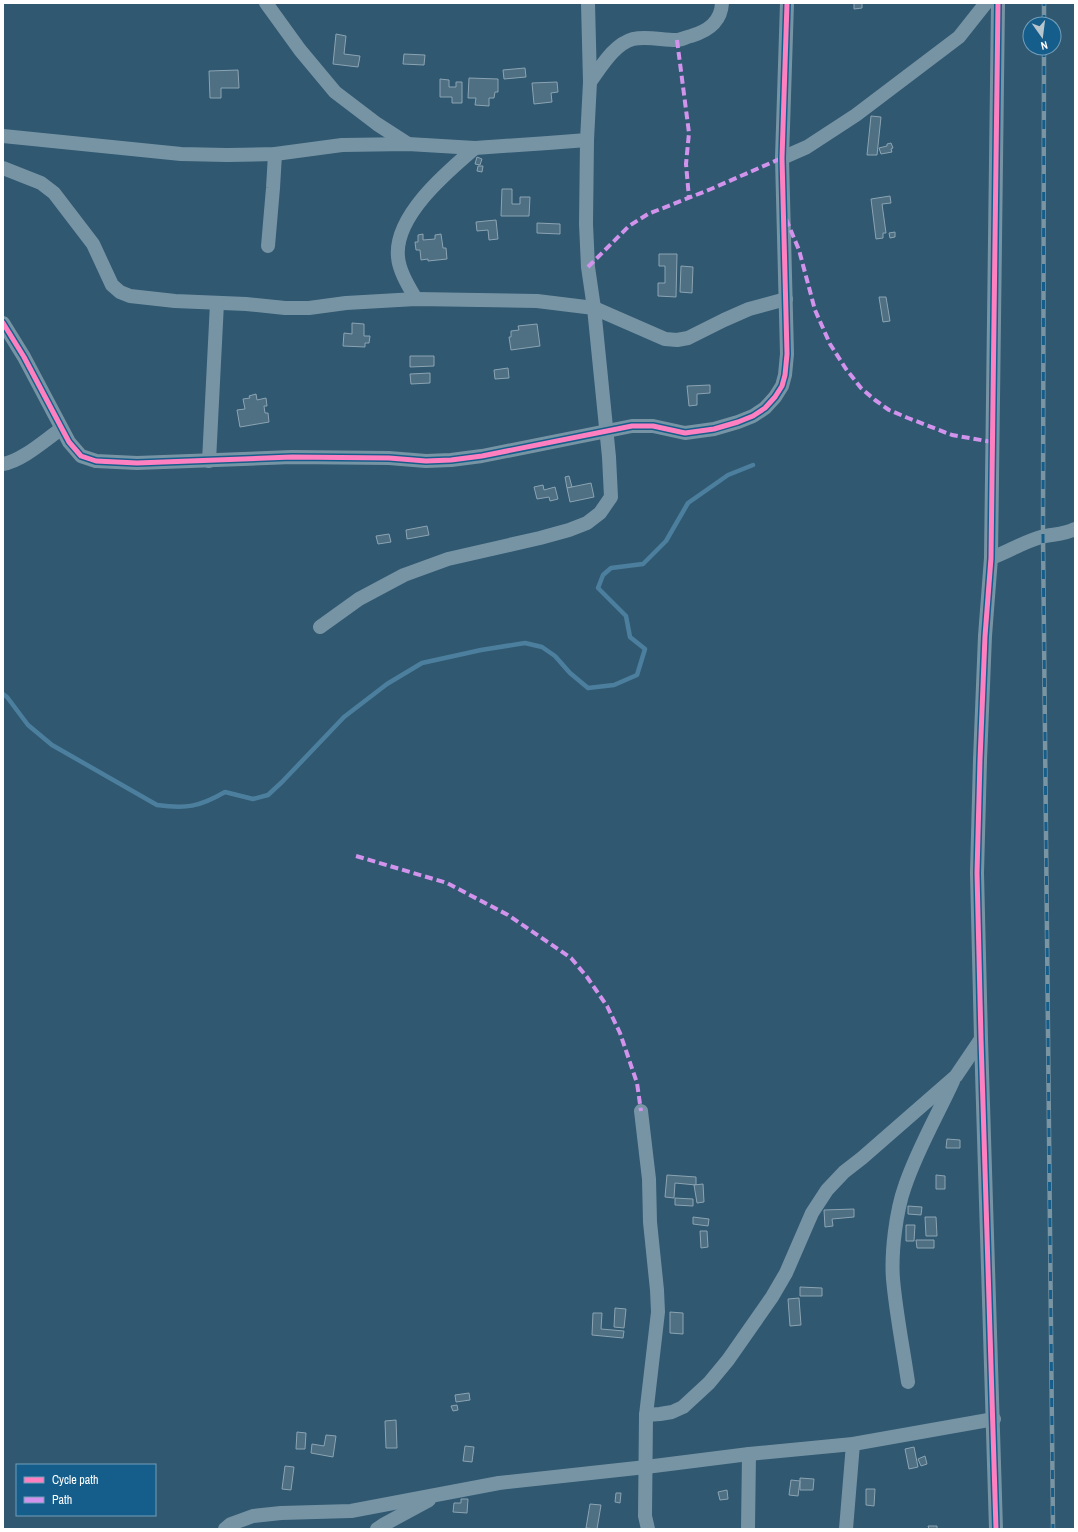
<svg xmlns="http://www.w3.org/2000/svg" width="1078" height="1532" font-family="'Archivo Narrow',sans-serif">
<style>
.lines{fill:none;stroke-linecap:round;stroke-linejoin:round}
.stream{stroke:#4c7f9e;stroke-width:4.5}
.building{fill:#4f6f82;stroke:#8ba4b3}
.street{stroke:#7794a5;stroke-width:14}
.rail-casing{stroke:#7994a3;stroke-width:4.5}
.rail{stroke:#155e8b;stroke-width:3;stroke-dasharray:9;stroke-linecap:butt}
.quiet{stroke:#d193ec;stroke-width:4;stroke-dasharray:8 4;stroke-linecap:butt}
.cycleway-casing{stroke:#155e8b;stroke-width:8}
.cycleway{stroke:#ff80c0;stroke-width:5}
</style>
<rect width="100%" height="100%" fill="#305870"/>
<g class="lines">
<path class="stream" d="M 3,694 L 7,697 L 28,725 L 52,745 L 157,805 C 186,809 199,807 225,792 L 253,799 L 268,795 L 282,782 L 344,717 L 387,684 L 422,663 L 481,650 L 525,643 L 542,647 L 555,656 L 570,673 L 588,688 L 614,685 L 637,675 L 645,649 L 630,637 L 626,616 L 598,588 L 603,575 L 611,568 L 643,564 L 666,541 L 688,503 L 728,475 L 753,465"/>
</g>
<g class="building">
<polygon points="854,3 862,3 862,8 854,9"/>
<polygon points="336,34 346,36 344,54 360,56 358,67 333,64"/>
<polygon points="404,54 425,55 424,65 403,64"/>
<polygon points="525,68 526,77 504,79 503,70"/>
<polygon points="238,70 239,88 221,88 221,98 210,98 209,71"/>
<polygon points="469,78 498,79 498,92 495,92 494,98 489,98 489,106 475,105 476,98 468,98"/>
<polygon points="440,79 449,80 449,87 456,87 456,82 462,82 462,103 452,103 452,97 440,97"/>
<polygon points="557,82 558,92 551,93 552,102 534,104 532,83"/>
<polygon points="871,116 881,117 877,155 867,155"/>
<polygon points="891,143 893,148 891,149 892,152 881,154 879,148 887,146 887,144"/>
<polygon points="477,157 482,159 480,165 475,164"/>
<polygon points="478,166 483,166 482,172 477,171"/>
<polygon points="502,189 512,189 512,204 520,204 520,197 530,197 529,216 501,216"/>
<polygon points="890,196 891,203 882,204 886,233 883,233 883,238 876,239 871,199"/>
<polygon points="496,220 498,239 489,240 488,230 477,231 476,222"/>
<polygon points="537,223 560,224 560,234 537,233"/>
<polygon points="895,232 895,237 890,238 889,233"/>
<polygon points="423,234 423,240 435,239 435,235 441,234 443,248 446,248 447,259 428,261 428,259 421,260 420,250 416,250 415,242 418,242 418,235"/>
<polygon points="659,254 677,254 676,297 658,296 658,283 665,283 665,266 659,266"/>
<polygon points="681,266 693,267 692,293 680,292"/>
<polygon points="879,297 886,297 890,321 883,322"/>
<polygon points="352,323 364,324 364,336 370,336 369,343 365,343 365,347 343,346 344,333 352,334"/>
<polygon points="537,324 540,346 511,350 509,337 511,337 511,331 519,330 518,326"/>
<polygon points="410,356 434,356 434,366 410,367"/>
<polygon points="508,368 509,378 495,379 494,370"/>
<polygon points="430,373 430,383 411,384 410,374"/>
<polygon points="710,385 710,393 697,394 697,405 689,406 687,386"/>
<polygon points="256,394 257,400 266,398 267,406 264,406 265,413 268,413 269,422 240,427 237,410 245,409 243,399 250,398 249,396"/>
<polygon points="569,476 572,487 567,488 565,477"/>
<polygon points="591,483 594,497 570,502 567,488"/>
<polygon points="543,485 544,490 555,487 558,499 550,501 549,497 537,499 534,487"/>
<polygon points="427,526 429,535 407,539 406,530"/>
<polygon points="389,534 391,542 378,544 376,536"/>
<polygon points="947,1139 960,1140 960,1148 946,1148"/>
<polygon points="667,1175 696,1177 696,1185 675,1183 674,1198 665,1197"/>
<polygon points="936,1175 945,1176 945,1189 936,1189"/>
<polygon points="703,1184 704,1202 697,1203 694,1185"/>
<polygon points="675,1198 693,1199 693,1206 675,1205"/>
<polygon points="908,1206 922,1207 921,1215 908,1214"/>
<polygon points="854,1209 854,1217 832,1219 833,1226 825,1227 824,1210"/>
<polygon points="693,1217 709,1219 708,1226 693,1224"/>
<polygon points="925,1217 936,1217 937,1236 926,1236"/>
<polygon points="906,1225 915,1225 914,1241 906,1241"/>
<polygon points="700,1231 707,1231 708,1247 701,1248"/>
<polygon points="916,1240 934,1240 934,1248 917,1248"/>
<polygon points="800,1287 822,1288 822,1296 800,1296"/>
<polygon points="799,1298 801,1325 790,1326 788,1299"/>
<polygon points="615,1308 626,1309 624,1328 614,1327"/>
<polygon points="670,1312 683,1313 683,1334 670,1333"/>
<polygon points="593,1313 602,1313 601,1329 624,1331 623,1338 592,1335"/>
<polygon points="469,1393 470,1400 456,1402 455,1395"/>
<polygon points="457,1405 458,1410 453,1411 451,1406"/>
<polygon points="396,1420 397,1448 386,1448 385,1421"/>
<polygon points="297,1432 306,1433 305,1449 296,1449"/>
<polygon points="326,1435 336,1436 333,1457 311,1453 312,1444 324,1446"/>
<polygon points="465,1446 474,1447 472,1462 463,1461"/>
<polygon points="914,1447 918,1467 909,1469 905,1449"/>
<polygon points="925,1456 927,1464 921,1466 918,1459"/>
<polygon points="285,1466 294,1467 291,1490 282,1489"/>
<polygon points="800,1478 814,1479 813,1490 800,1490"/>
<polygon points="791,1480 800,1481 798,1496 789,1495"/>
<polygon points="866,1489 875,1489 874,1506 866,1505"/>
<polygon points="727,1490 728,1499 720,1500 718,1492"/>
<polygon points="616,1493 621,1493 620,1503 615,1502"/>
<polygon points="461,1499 468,1499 467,1513 453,1512 454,1503 461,1503"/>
<polygon points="590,1504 601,1505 597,1529 586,1528"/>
<polygon points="928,1526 937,1526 937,1529 929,1529"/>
</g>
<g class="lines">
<g class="street">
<polyline points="266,3 300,50 335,92 377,124 408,144"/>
<path d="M 590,82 C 601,67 614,44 633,39 C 647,36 662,40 676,40 C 681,40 686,37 691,36 C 708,31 721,22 722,3"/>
<polyline points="3,136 181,154 227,155 275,154 342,145 408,144 475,148 548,143 587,140"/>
<polyline points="782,158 807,147 856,115 959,37 986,3"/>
<polyline points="3,168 41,183 54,193 93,244 112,285 120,292 130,296 175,301 246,304 285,308 309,308 346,303 416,299 537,301 594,308 665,339 677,340 688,338 724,320 749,309 786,299"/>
<polyline points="268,246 273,188 275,154"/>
<path d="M 416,299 C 409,287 399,271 398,257 C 394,216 447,172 475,148"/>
<polyline points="3,323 24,357 69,442 81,456 96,461 137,463 292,457 389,458 426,461 451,460 482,456 632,426 653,426 685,433 714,429 738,422 753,416 765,408 775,397 782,386 785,375 787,354 782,158 787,3"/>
<polyline points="209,461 217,303"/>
<path d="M 3,464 C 22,461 45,440 61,429"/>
<path d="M 991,558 C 1008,552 1023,542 1041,537 C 1052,534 1064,535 1075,529"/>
<polyline points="320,627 359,599 404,575 448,559 540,538 569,530 587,523 600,513 611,497 609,457 594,308 588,267 586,224 587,140 590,82 588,3"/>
<polyline points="641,1111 649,1179 650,1222 657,1290 658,1312 646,1415 645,1516 648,1529"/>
<path d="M 908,1382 C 903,1348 896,1313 893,1279 C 891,1253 896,1211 905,1186 C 917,1150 937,1116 953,1081"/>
<polyline points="646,1415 660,1414 672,1412 683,1407 709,1383 728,1360 772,1297 786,1273 812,1213 827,1190 844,1172 862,1158 956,1076 981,1039"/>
<polyline points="225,1529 231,1524 253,1516 281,1513 351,1511 499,1483 646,1467 749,1454 853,1444 994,1419"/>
<polyline points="377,1529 383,1525 429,1500"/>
<polyline points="748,1529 749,1454"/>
<polyline points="846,1529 853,1444"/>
<polyline points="996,1529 981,1039 977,873 980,760 985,636 991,558 998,3"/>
</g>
<g class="rail-casing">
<g id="rail">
<polyline points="1044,24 1044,3"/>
<polyline points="1044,48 1043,536 1053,1529"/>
</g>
</g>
<use href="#rail" class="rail"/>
<g class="quiet">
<polyline points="677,40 689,133 686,164 689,198"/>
<polyline points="786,219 799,250 815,310 830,344 846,369 861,388 875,400 889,410 908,418 952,435 992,442"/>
<polyline points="588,267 629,226 648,214 711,189 782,158"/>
<polyline points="356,856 447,883 508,915 571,958 587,977 607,1006 620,1033 637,1083 641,1111"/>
</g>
<g class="cycleway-casing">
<g id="cycleway">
<polyline points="3,323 24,357 69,442 81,456 96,461 137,463 292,457 389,458 426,461 451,460 482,456 632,426 653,426 685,433 714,429 738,422 753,416 765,408 775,397 782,386 785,375 787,354 782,158 787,3"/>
<polyline points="996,1529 981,1039 977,873 980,760 985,636 991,558 998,3"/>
</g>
</g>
<use href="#cycleway" class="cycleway"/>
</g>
<rect width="1078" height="1532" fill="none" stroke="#ffffff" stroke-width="8"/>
<rect x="16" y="1464" width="140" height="52" fill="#155e8b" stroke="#739eb9"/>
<rect x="24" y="1477" width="20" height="6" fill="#ff80c0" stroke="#739eb9"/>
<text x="52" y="1484" font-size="12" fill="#ffffff">Cycle path</text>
<rect x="24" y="1497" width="20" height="6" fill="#d193ec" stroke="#739eb9"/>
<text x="52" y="1504" font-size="12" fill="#ffffff">Path</text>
<g transform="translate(1042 36) rotate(166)"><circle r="19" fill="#155e8b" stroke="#739eb9"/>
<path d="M0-3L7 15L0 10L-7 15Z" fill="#b7c5cd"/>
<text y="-6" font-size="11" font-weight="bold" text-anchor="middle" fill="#ffffff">N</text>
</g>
</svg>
